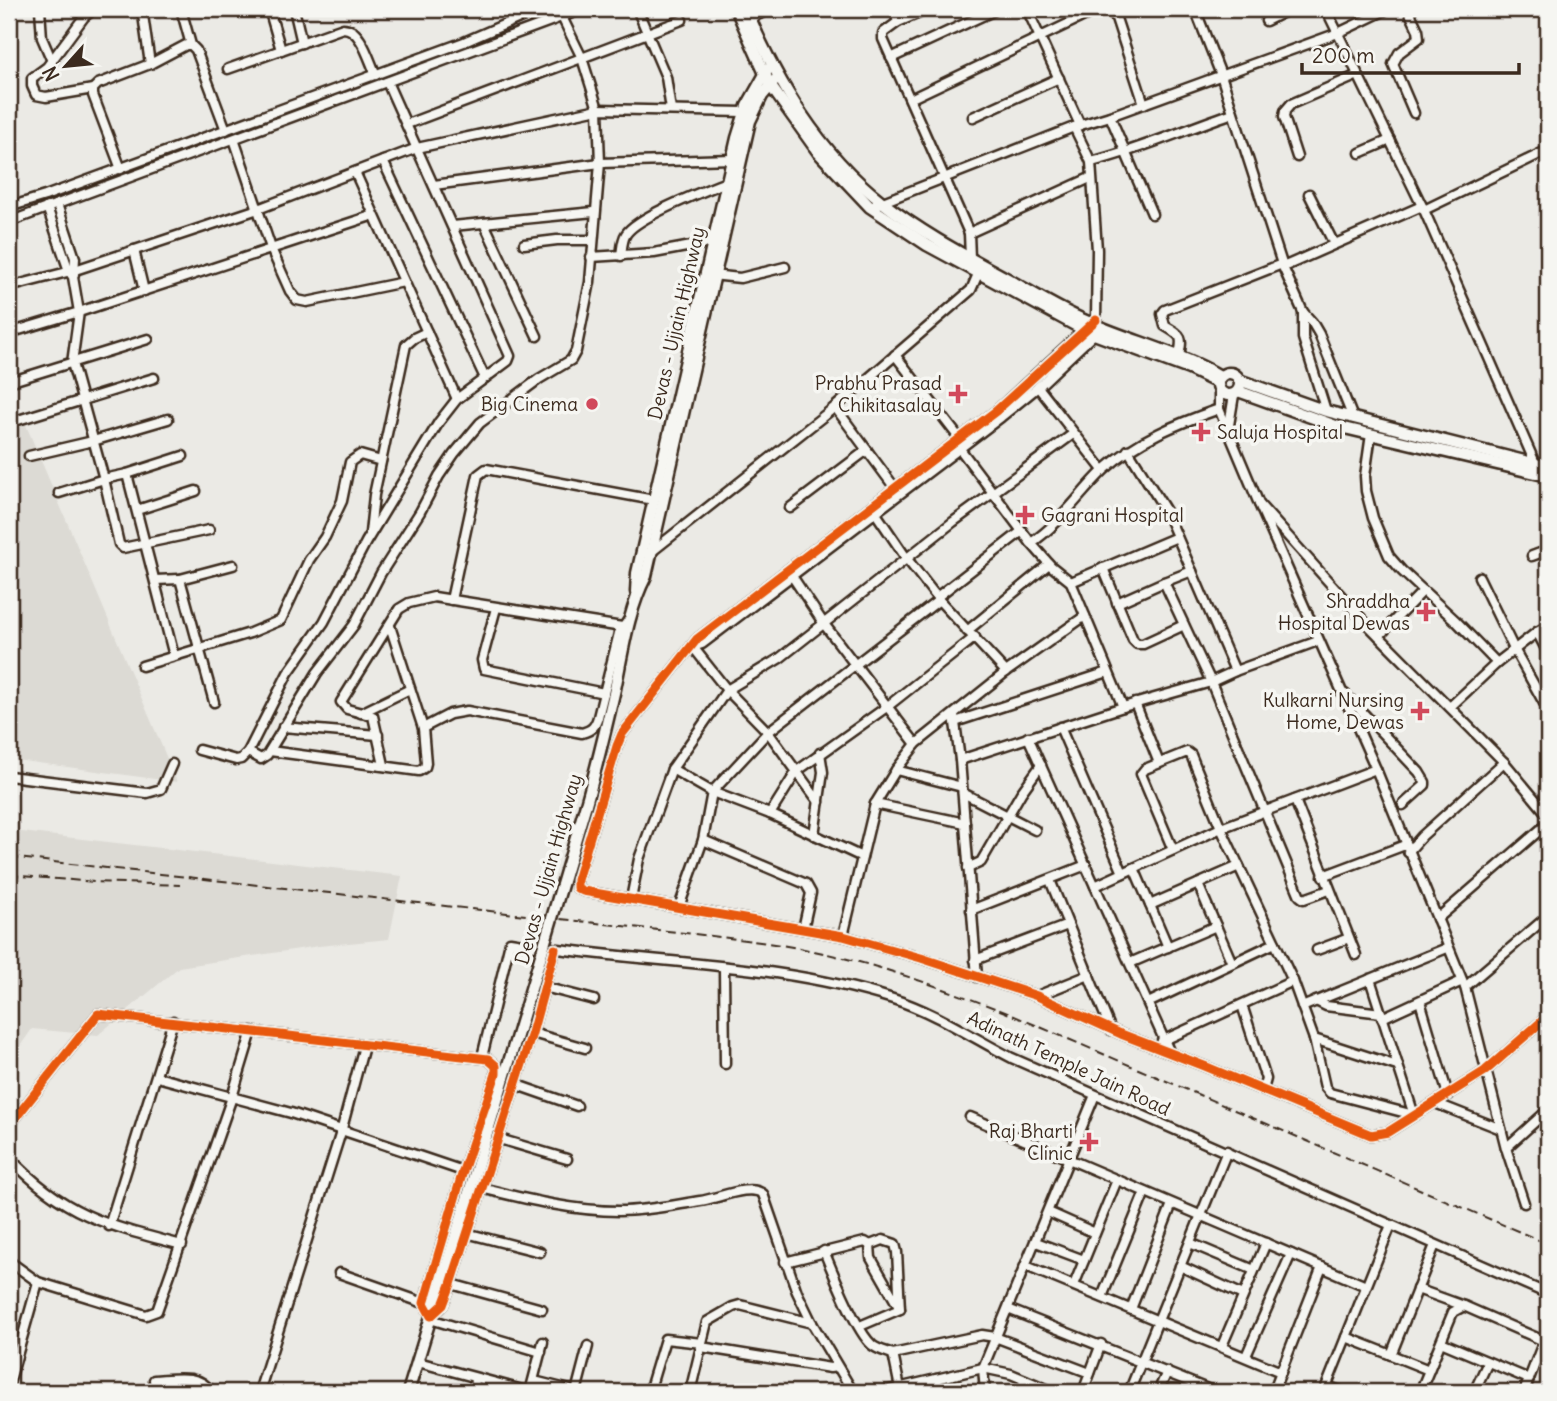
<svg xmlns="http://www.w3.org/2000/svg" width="1557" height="1401" font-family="Delius,sans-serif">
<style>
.built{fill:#dcdad4}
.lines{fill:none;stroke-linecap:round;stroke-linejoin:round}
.minor-casing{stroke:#3b2a1e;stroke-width:13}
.major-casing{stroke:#3b2a1e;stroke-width:15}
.minor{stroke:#f6f6f2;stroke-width:8}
.major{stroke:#f6f6f2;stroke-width:10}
.rail{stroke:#3b2a1e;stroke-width:2;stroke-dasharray:10 5;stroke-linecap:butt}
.major-bridge-casing{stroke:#3b2a1e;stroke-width:15;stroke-linecap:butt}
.major-bridge{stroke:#f6f6f2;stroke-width:10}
.cycleway-casing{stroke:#f6f6f2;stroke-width:13}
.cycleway{stroke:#e8590c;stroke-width:9}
.poi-dot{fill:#d1495b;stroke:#f6f6f2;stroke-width:2.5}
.labels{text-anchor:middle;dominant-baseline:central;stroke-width:7;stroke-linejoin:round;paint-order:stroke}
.street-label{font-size:19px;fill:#3b2a1e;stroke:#f6f6f2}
.poi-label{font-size:19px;fill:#3b2a1e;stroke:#f6f6f2;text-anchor:end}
</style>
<rect width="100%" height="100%" fill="#ebeae5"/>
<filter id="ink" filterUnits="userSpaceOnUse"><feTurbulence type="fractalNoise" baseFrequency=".0143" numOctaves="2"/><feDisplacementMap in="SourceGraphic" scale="14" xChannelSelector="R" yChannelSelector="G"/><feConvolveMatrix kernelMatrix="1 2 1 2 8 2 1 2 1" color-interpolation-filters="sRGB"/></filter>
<g filter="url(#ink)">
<g class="built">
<polygon points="23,418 177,782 9,759 9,424"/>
<polygon points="9,814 13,831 402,876 389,939 319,946 179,967 98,1035 32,1029 9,1062"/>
</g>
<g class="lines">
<g class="minor-casing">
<g id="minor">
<polyline points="40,9 42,38 52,61"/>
<polyline points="138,9 143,15 150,64"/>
<polyline points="181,9 191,45"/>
<polyline points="269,9 281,50"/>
<polyline points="294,9 302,43"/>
<polyline points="637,9 666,77 671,110"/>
<polyline points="894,9 898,22 883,33 883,39 969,233 970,258"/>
<polyline points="1027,9 1080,125"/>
<polyline points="1074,9 1079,18"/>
<polyline points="1113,9 1144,104"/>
<polyline points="1195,9 1221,75 1283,267 1303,312 1312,322 1319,334 1353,418"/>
<polyline points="1326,9 1424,210 1535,463"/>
<polyline points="1408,9 1418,30 1419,38 1399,53 1393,64 1414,113"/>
<polyline points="750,18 771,9"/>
<polyline points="1266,21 1290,9"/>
<polyline points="898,22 929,9"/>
<polyline points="891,58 997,9"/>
<path d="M 228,69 L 343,28 C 361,28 369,60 376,75"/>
<polyline points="93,89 46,97 36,95 32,86 32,78 47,67 84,17 94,9"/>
<polyline points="910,99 1099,9"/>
<polyline points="1110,116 1152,214"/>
<polyline points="973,117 1059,78"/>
<polyline points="407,124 682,20"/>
<polyline points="234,139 272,251 290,291 297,300 307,302 404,282"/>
<polyline points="1360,153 1390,140"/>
<polyline points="1297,157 1284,117 1285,111 1291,104 1358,75"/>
<polyline points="383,161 485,378"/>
<path d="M 1091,162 C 1139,150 1186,129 1233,113"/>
<polyline points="121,169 93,95 93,89 98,84 150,64 186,45 191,45 196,50 226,130"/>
<polyline points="355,172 457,399"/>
<polyline points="434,185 600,163 732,159"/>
<polyline points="1309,194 1334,244"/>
<polyline points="57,204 75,258 74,274"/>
<polyline points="9,207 45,196 464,42 540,9"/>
<polyline points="870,207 1074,127 1110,116 1338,33 1388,9"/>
<polyline points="1424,210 1548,150"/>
<polyline points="9,222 583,9"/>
<polyline points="484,223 537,336"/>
<polyline points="453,226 594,212"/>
<polyline points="969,233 1090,178"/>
<polyline points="524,244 557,240 592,240"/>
<polyline points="134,250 144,291"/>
<path d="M 621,256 C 622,249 622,240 626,234 C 638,216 704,191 726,182"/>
<polyline points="591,257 654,253 713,242"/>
<polyline points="1283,267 1422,206"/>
<polyline points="712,275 740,278 785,267"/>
<polyline points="9,287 75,270 258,209 417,148 598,109 744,112"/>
<polyline points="1303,312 1303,338 1326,411"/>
<polyline points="1088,326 996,411 697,639 622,734 617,746 577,880 577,888 583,891 843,936 921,958 1037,996 1121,1034 1204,1066 1371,1135 1388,1132 1485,1071 1548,1016"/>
<polyline points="9,333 79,312 73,277 69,271 47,207"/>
<polyline points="895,355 960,439"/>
<path d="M 1179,356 C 1183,336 1182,336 1165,326 L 1162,314 L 1165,310 L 1282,264"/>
<polyline points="9,382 148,339"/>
<polyline points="1038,387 1103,470"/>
<polyline points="1219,390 1219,409 1259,504 1362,619 1504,762 1548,815"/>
<polyline points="835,407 895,488"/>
<polyline points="18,420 154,378"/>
<polyline points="1228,431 1234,395"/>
<polyline points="1371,434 1365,476 1366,491 1373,518 1389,556 1402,571 1456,621 1497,663"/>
<polyline points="960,449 1031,543 1051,566 1071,582 1123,707"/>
<polyline points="1128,450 1166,511 1235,671"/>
<polyline points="29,456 93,441 168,419"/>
<polyline points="127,474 183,456"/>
<polyline points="59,493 104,479 119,544 123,548 209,530"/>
<polyline points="1259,504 1376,769 1465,987 1506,1148 1524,1203"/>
<polyline points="790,508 867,450"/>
<polyline points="137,510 196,491"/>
<polyline points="875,512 907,559 939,600 1006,672"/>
<polyline points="370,533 374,495 406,345 414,338 427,332"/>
<path d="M 1031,543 C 1061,523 1079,494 1104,470 C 1136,440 1179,423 1219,409"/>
<polyline points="650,553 835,407 971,290 978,274"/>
<polyline points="1532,556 1548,550"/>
<polyline points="1103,568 1133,640 1137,644 1143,644 1184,625"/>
<polyline points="1192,571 1164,582 1211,682 1300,896 1304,899 1329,890"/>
<polyline points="792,576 824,624 916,744"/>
<polyline points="1479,577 1514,649 1548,710"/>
<polyline points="180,579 233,565"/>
<polyline points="155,580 180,579 214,702"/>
<polyline points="1071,582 1177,537"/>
<polyline points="937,597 1022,531"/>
<polyline points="451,600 478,475 486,469 654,500"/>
<polyline points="1117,603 1164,582"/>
<polyline points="496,608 482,660 484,669 604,693"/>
<polyline points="390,626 423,728"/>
<polyline points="967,631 1049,564"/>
<polyline points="1537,632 1548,626"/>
<polyline points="1379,636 1423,591"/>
<polyline points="693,647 702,644 1001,417 1038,387 1095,333 1098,326 1096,320 1097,250 1091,162 1074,127"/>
<polyline points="693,647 727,690 768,732 819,802"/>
<polyline points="174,656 127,474 104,479 72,363 79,312 374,215"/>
<polyline points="142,666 250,633 281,620 309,560 325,537 342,501 350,462 360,455 381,461"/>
<polyline points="1345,694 1419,772 1425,782 1425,785 1403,805"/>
<polyline points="1135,703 1159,763"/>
<polyline points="1450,707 1497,663 1537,632 1548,653"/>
<polyline points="361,713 410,689"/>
<polyline points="954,715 960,760 977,977"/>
<polyline points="955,722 1108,672"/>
<polyline points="283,727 378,735"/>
<polyline points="1060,727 1123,873"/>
<polyline points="1028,737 1170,1053"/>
<polyline points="199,750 236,760 241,759 248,752 288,673 324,622 366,542 439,422 457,399 508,361 510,356 387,82"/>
<path d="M 270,751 L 419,771 L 425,767 L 426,763 L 423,728 L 450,714 L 467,711 L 582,733 C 592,730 595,727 598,717 L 619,633 L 629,619"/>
<polyline points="248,752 261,759 267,755 317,673 354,625 381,573 420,512 439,476 454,454 480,423 539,379 571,360 576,351 590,282 600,163 598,109 582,58 562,17"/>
<polyline points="960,760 1123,707 1211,682 1235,671 1318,641"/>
<polyline points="384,765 373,716 347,709 341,702 399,609 409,603 434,597 622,627"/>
<polyline points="672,769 712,792 770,814 862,857"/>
<polyline points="896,770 962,787"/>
<polyline points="9,776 147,793 161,789 172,764"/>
<polyline points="963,793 1035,830"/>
<polyline points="1295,800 1356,955"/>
<polyline points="875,804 965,823"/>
<polyline points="770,814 797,771 888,706 975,637"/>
<polyline points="814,835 823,772 820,753"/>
<polyline points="703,840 806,884 811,893 803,929"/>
<polyline points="1173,850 1141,774 1145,769 1187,752 1191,755 1221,828 1293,981 1314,1039 1325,1087 1330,1093 1414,1115"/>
<polyline points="1408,852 1422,836 1504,762"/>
<polyline points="968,868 981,862 1021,793 1041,765"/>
<polyline points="1134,868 1168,947"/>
<polyline points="1323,876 1405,845"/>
<polyline points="1050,880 1111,1030"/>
<polyline points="1198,884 1232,963"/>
<polyline points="1095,886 1221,828 1376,769"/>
<polyline points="631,899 639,859 672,769 727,690 780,658 953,522 1073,434"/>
<polyline points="1150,905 1239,866"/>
<polyline points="679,907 703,840 712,792 768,732 939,600"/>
<polyline points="971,910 1086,865"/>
<polyline points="1437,919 1548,823"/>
<polyline points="843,936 875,804 896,770 916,744 1006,672 1085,616"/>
<polyline points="1317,950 1349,938"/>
<polyline points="975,960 1068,925"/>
<polyline points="1130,963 1216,926"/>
<polyline points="724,968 725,1064"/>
<polyline points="1370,979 1414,1115"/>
<polyline points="544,987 594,1000"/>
<polyline points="1465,987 1548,916"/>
<polyline points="1037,996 1089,975"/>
<polyline points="1316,1001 1326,1006 1381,1013"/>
<polyline points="1420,1001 1448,1095"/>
<polyline points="1148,1003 1275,943"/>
<polyline points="1242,1005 1266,1079 1263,1090"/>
<polyline points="1302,1007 1447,948"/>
<polyline points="1382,1018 1462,981"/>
<polyline points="532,1033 585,1048"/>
<polyline points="1314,1039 1397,1066"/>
<polyline points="1162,1041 1293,981"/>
<path d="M 482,1057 L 510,942 C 637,964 770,960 893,999 C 935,1012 973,1038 1012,1058 L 1548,1294"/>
<polyline points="157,1077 291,1113 463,1171"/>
<polyline points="514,1084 577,1106"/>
<polyline points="1435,1103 1501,1129"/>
<polyline points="970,1117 1366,1286"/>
<polyline points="9,1126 98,1014 488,1059 496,1066 496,1074 463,1171 424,1303 431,1316 443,1305 451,1284 532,1033 555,949"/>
<polyline points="496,1138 567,1159"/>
<polyline points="1506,1148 1548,1110"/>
<path d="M 9,1157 C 63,1215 108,1226 182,1245"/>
<path d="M 481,1188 C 526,1199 572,1211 619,1211 C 646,1211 674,1205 700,1201 C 717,1199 750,1183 763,1194 L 797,1292 L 812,1323 L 853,1392"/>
<polyline points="1048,1212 1095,1233"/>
<polyline points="109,1226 173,1021"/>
<polyline points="466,1233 540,1252"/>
<polygon points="883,1240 895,1244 897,1252 900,1309 871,1258 870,1245"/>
<polyline points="1036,1242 1084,1260"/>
<polyline points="1190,1243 1254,1270"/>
<path d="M 824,1251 C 833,1273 856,1331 872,1345 C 878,1350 885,1351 893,1354 L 982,1335 L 995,1337 L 1090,1373"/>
<polyline points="9,1261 38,1282 146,1315 157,1311 232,1097 252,1031"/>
<polyline points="785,1262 865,1242 870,1245"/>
<polyline points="1026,1266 1281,1372"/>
<polyline points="1180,1266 1243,1295"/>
<polyline points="339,1273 424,1303"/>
<polyline points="451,1284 542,1309"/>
<polyline points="1074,1285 1117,1180"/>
<polyline points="1417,1289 1464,1306"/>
<polyline points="1102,1297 1145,1192"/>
<polyline points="1008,1309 1215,1392"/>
<polyline points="1131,1309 1172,1204"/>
<polyline points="430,1319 541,1352"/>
<polyline points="860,1326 900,1309"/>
<polyline points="1346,1337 1429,1370"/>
<polyline points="1441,1342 1529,1379"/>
<polyline points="1222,1346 1266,1243"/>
<polyline points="701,1347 830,1368 837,1367"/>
<polyline points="893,1354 900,1388"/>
<polyline points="1391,1355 1435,1245"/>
<polyline points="1246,1356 1291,1254"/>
<polyline points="418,1362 530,1392"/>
<polyline points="936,1379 939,1392"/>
<path d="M 154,1380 C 173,1379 200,1373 211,1392"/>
<polyline points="534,1381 578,1392"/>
<polyline points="9,1384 38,1282"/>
<polyline points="1327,1386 1343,1392"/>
<polyline points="259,1392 341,1132 364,1046"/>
<polyline points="474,1392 475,1378"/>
<polyline points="530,1392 543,1342"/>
<polyline points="576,1392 588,1346"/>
<polyline points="649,1392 665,1339 702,1343"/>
<polyline points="690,1392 707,1322 733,1307 740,1305 812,1323"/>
<polyline points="881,1392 983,1368 1011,1374 1054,1392"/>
<polyline points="985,1392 983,1368 1095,1095"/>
<polyline points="1020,1392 1025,1380"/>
<polyline points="1083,1392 1101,1344"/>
<polyline points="1129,1392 1227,1151"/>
<polyline points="1158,1392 1167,1372"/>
<polyline points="1273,1392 1322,1267"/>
<polyline points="1324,1392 1391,1225"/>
<polyline points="1420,1392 1453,1312 1464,1306 1544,1341"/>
<polyline points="1474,1392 1488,1362"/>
<polyline points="1524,1392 1548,1330"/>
</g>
</g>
<g class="major-casing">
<g id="major">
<polyline points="736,9 770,85 818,152 870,207 927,245 1086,331 1189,369 1218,383"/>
<path d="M 746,9 C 777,82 818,152 882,202 C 919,231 962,254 1004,277 C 1033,293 1062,312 1093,324 C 1135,342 1180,353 1220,376"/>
<circle cx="1229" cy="384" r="11"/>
<polyline points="1239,380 1326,411 1548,467"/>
<polyline points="1238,391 1336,426 1548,476"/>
<polyline points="636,592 637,573 737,138 747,106 768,69"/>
<path d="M 586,804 C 597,766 606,728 615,689 C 623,651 628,611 646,576 L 750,121 L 762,96 L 778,77"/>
<polyline points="408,1392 519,1029"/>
</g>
</g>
<use href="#minor" class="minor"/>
<use href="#major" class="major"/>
<g class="rail">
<path d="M 9,857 L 712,936 C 746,940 780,944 814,951 C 880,965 943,988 1005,1012 L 1548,1244"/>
<polyline points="9,875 95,882 180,885"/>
</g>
<g class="major-bridge-casing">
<polyline id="major-bridge" points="519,1029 586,804"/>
</g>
<use href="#major-bridge" class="major-bridge"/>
<g class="cycleway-casing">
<g id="cycleway">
<polyline points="1096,320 996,411 697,639 622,734 617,746 577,880 577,888 583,891 843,936 921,958 1037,996 1121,1034 1204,1066 1371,1135 1388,1132 1485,1071 1548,1016"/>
<polyline points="9,1126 98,1014 488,1059 496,1066 496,1074 463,1171 424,1303 431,1316 443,1305 451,1284 532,1033 555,949"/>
</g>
</g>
<use href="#cycleway" class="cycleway"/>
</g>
</g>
<g class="poi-dot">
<path d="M954.5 383.5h7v7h7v7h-7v7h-7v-7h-7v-7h7z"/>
<circle cx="592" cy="404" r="7"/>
<path d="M1197.5 421.5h7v7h7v7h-7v7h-7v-7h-7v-7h7z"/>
<path d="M1021.5 504.5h7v7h7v7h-7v7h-7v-7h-7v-7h7z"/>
<path d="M1422.5 601.5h7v7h7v7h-7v7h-7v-7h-7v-7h7z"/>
<path d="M1416.5 700.5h7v7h7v7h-7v7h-7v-7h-7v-7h7z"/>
<path d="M1085.5 1131.5h7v7h7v7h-7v7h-7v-7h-7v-7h7z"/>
</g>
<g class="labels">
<g class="street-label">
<text transform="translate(676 323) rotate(-77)">Devas - Ujjain Highway</text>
<text transform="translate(548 869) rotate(-74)">Devas - Ujjain Highway</text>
<text transform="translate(1069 1063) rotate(25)">Adinath Temple Jain Road</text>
</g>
<g class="poi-label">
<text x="942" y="383">Prabhu Prasad<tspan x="942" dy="22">Chikitasalay</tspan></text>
<text x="578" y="404">Big Cinema</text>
<text x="1217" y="432" text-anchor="start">Saluja Hospital</text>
<text x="1041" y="515" text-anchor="start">Gagrani Hospital</text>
<text x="1410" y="601">Shraddha<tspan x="1410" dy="22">Hospital Dewas</tspan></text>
<text x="1404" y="700">Kulkarni Nursing<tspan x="1404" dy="22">Home, Dewas</tspan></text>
<text x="1073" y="1131">Raj Bharti<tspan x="1073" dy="22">Clinic</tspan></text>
</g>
</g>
<rect width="1557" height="1401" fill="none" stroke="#f6f6f2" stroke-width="35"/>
<rect x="18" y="18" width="1522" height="1366" fill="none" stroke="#3b2a1e" stroke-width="2.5" filter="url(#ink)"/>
<g transform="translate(66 66) rotate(243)" stroke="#f6f6f2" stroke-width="5" paint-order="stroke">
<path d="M0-5L12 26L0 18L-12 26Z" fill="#3b2a1e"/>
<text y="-10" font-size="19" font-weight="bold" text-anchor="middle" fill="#3b2a1e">N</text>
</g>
<path d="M1302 63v10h217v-10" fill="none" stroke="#3b2a1e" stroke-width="3.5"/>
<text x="1312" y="63" font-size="21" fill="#3b2a1e" stroke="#f6f6f2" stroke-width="5" paint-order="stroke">200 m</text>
</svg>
